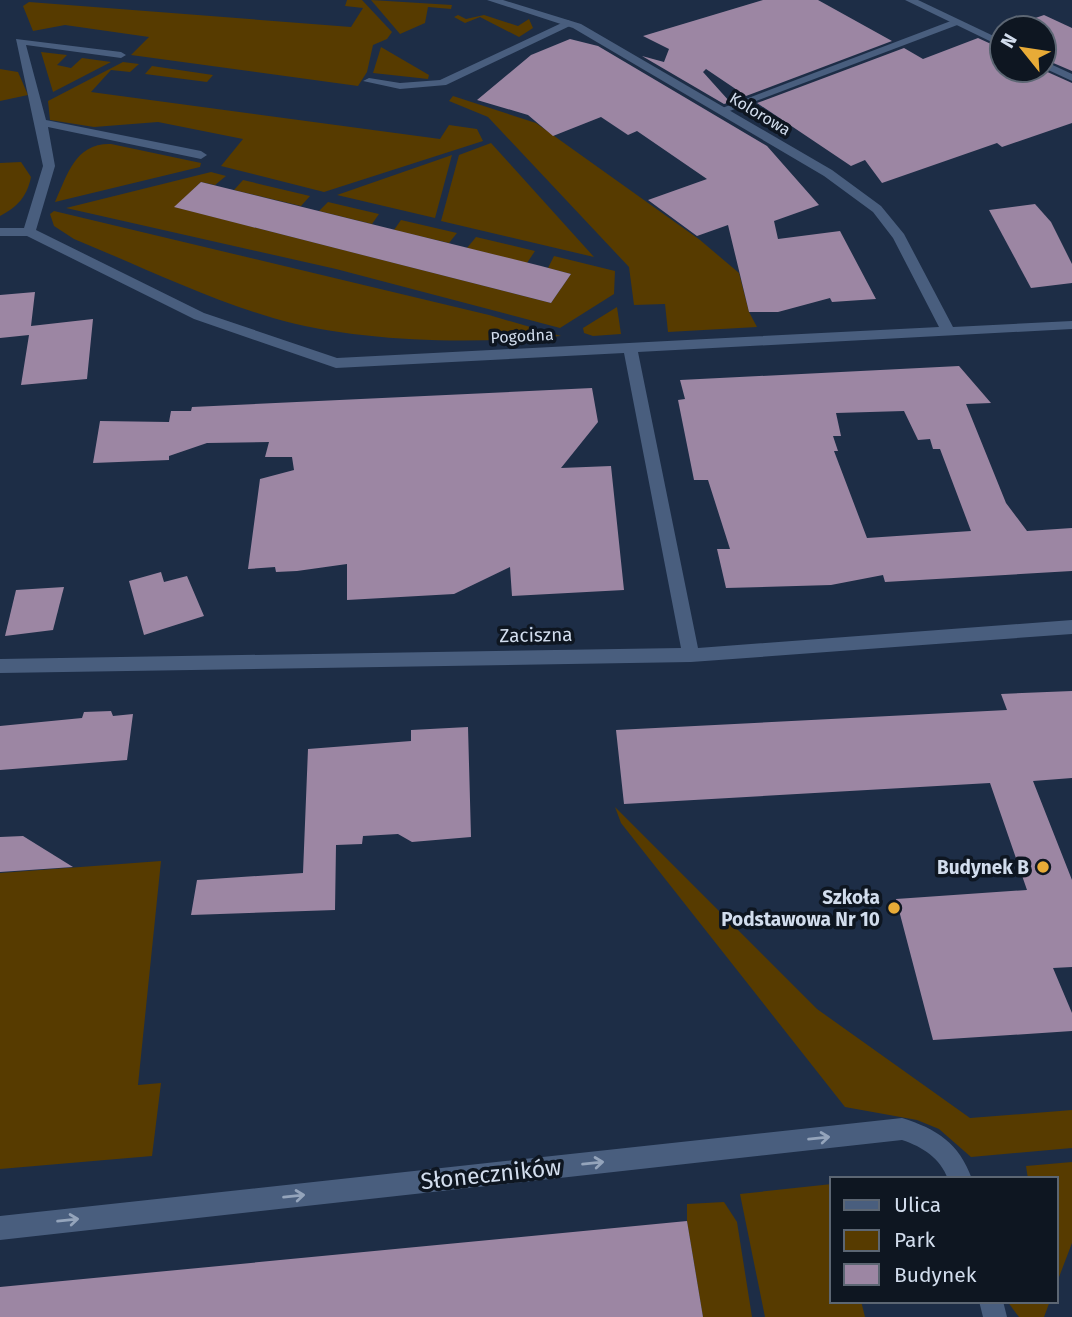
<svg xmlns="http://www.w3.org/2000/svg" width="1072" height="1317" font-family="'Fira Sans',sans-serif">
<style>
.green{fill:#573b00}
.building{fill:#9c86a3;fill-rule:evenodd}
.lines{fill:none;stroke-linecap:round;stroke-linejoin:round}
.service{fill:#495e7e;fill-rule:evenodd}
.minor{fill:#495e7e;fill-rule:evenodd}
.oneway{stroke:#94a4bb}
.poi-dot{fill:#e8ab37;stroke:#0e1621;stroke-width:2.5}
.labels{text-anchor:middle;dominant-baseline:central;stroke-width:7;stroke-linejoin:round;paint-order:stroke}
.far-street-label{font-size:16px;fill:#d2dded;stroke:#0e1621}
.street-label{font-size:19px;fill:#d2dded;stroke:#0e1621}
.poi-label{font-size:19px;font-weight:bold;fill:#d2dded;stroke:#0e1621;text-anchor:end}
.near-street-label{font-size:23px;fill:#d2dded;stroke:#0e1621}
</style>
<rect width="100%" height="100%" fill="#1d2d46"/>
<g class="green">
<polygon points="347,0 362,0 392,32 387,39 373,45 367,72 358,86 131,55 149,37 65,25 33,31 23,6 29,2 351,27 363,8 345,6"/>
<polygon points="371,0 452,5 451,9 428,7 425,23 400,34"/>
<polygon points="458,15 466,19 484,15 518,26 529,19 533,28 519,37 480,17 465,23 454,17"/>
<polygon points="381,47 429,75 428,79 373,73"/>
<polygon points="41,52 67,55 57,65 71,68 82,58 111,62 53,92"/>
<polygon points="123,62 139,64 130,72 111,70 91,92 440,139 449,125 477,129 483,141 324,192 221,166 243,139 158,122 94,127 50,120 48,101"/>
<polygon points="152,66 213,75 207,82 145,74"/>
<polygon points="0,69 18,72 28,95 0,101"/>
<polygon points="453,96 536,123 700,240 739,273 749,312 757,327 668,332 665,304 634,305 629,267 488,117 449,101"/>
<polygon points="491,143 594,257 441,221 459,155"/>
<path d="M 111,144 L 201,163 L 200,167 L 55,202 C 68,174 75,143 111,144 Z"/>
<polygon points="452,155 435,218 337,195"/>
<path d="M 21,162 L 31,177 C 27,197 17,207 0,216 L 0,163 Z"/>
<polygon points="211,172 226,176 215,185 201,182 175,207 551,303 571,274 548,268 554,256 615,271 614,294 560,328 336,269 66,208"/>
<polygon points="243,180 310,196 301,206 234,190"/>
<polygon points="328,202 379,214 372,224 319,211"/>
<path d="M 54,211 L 489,315 L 561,336 C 471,344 360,343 273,318 C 205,298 140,266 74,239 L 54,226 L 50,214 Z"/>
<polygon points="401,220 457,233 449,243 394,230"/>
<polygon points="476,237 535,251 527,263 467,248"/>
<polygon points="617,307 621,334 593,336 584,333 583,328"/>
<polygon points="615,807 817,1009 970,1118 1072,1110 1072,1148 971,1157 939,1129 917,1120 845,1107 621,823"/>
<polygon points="161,861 138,1085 161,1083 152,1156 0,1169 0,873"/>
<polygon points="1072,1162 1072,1243 1056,1285 1056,1179 1028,1179 1026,1166"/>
<polygon points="832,1184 832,1301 861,1301 865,1317 765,1317 740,1194"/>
<polygon points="724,1202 737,1222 752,1317 703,1317 687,1221 687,1204"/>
<polygon points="1007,1301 1050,1301 1044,1317 1019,1317"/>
</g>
<g class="building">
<polygon points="763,0 818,0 892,41 746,96 706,69 703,72 730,102 724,104 642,56 664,62 669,49 643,36"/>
<polygon points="1044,15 1072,28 1072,71 1044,59 1044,28 1007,28"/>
<polygon points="978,38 1002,49 1002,70 1043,70 1072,83 1072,123 1002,147 997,143 882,183 865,160 851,166 757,103 904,48 923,59"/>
<polygon points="570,39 598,46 767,146 819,205 774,221 778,239 840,231 876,299 832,302 830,298 778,312 749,312 728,225 697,236 648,200 707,179 637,131 628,135 601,117 553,136 528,115 477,100 531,55"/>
<polygon points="201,182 541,266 571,274 551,303 174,207"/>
<polygon points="1035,204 1051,222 1072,264 1072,283 1031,288 989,210"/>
<polygon points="35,292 31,326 93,319 87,379 21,385 29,335 0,338 0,295"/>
<path d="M 959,366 L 991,403 L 966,404 L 1006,503 L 1027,531 L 1072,528 L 1072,571 L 885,582 L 883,575 L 831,585 L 726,588 L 717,549 L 730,549 L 708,480 L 694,480 L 678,400 L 685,399 L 680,380 ZM 904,411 L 918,440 L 930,439 L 933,449 L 940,449 L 971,531 L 867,538 L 834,451 L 838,451 L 833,436 L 841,436 L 836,413 Z"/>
<polygon points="592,388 598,422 561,468 611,466 624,590 512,596 510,567 454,594 347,600 347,564 297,571 276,572 275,567 248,569 260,479 294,470 292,457 265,457 269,442 207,443 169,456 169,460 93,463 100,421 169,422 171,411 191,411 192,407"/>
<polygon points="161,572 164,582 187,576 204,616 144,635 129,581"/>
<polygon points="64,587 53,630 5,636 16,590"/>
<polygon points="1072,691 1072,778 1033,781 1072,880 1072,967 1053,968 1072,1013 1072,1031 933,1040 896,899 1027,890 990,783 624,804 616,730 1007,710 1001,694"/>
<polygon points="111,711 113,716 133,714 127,760 0,770 0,726 82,718 84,712"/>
<polygon points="468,727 471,837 412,842 398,834 363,836 362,844 336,845 335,910 191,915 197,880 303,873 308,749 411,741 411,730"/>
<polygon points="23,836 73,867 0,872 0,837"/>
<polygon points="687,1221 703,1317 0,1317 0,1287"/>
</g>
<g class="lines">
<g class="service">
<polygon points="956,19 961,22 960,24 727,112 717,110"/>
<polygon points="568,20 573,23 572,25 446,85 400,89 363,81 369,78 400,83 440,80"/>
</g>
<g class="minor">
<polygon points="487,0 503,0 581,24 832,170 881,206 904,234 953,327 1072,321 1072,329 638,352 698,648 1072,620 1072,634 691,662 0,673 0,659 681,648 624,353 336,368 194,319 27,236 0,236 0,228 24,228 43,166 16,39 121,52 126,55 121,58 26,45 46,120 201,151 207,155 201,159 48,127 55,166 36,230 204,313 337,358 939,327 893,238 873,212 824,176 573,28"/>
<polygon points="905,0 918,0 1002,40 1002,47"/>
<polygon points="1044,61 1072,74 1072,81 1044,68"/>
<path d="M 902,1118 C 937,1129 959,1143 972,1179 L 948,1179 C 940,1158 923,1147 902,1140 L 0,1240 L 0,1216 Z"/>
<polygon points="979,1301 1003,1301 1007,1317 983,1317"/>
</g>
</g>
<defs><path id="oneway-shaft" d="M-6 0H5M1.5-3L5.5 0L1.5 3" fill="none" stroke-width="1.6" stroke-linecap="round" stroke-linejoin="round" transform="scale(1.75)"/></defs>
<g class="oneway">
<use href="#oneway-shaft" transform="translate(819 1138) rotate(-6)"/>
<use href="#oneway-shaft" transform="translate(593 1163) rotate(-6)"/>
<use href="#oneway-shaft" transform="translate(294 1196) rotate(-6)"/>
<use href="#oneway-shaft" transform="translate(68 1220) rotate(-6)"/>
</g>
<g class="poi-dot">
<circle cx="1043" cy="867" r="7"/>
<circle cx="894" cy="908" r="7"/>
</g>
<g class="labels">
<g class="far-street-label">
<text transform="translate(760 114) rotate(31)">Kolorowa</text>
<text transform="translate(522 336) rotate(-3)">Pogodna</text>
</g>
<g class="street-label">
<text transform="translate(536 635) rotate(-1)">Zaciszna</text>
</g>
<g class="poi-label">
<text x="1029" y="867">Budynek B</text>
<text x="880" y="897">Szkoła<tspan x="880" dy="22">Podstawowa Nr 10</tspan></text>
</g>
<g class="near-street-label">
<text transform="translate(491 1174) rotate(-6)">Słoneczników</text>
</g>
</g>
<rect x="830" y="1177" width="228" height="126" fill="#0e1621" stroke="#5c6673" stroke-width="2"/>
<rect x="844" y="1200" width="35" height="10" fill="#495e7e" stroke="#5c6673" stroke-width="2"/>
<text x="894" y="1212" font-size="21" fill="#d2dded">Ulica</text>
<rect x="844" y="1230" width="35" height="21" fill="#573b00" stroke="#5c6673" stroke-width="2"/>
<text x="894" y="1247" font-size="21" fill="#d2dded">Park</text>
<rect x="844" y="1264" width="35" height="21" fill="#9c86a3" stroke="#5c6673" stroke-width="2"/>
<text x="894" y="1282" font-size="21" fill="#d2dded">Budynek</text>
<g transform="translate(1023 49) rotate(300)"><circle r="33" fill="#0e1621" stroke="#5c6673" stroke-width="2"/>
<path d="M0-5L12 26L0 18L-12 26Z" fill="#e8ab37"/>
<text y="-10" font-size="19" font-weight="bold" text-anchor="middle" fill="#d2dded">N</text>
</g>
</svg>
